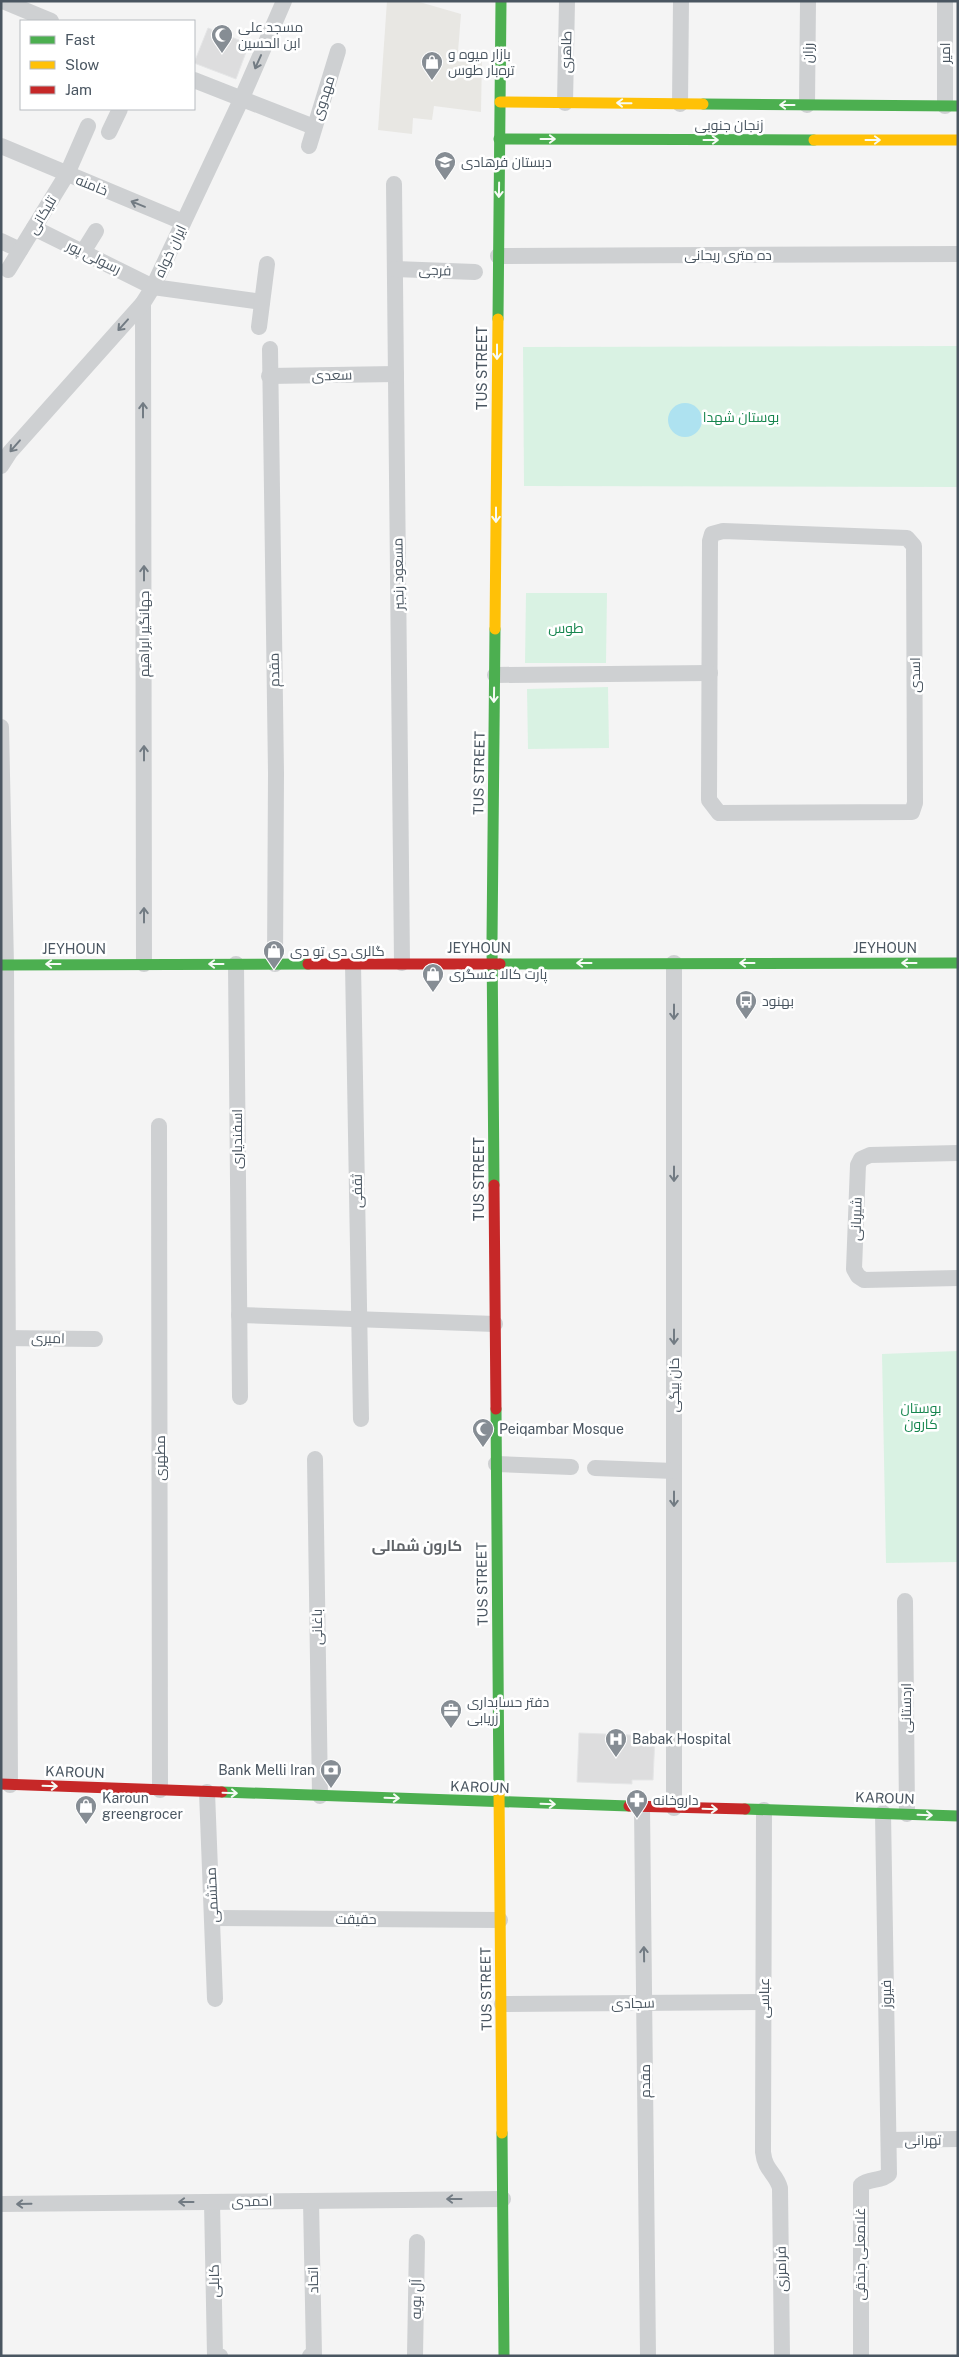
<svg xmlns="http://www.w3.org/2000/svg" width="959" height="2357" font-family="'Public Sans',Cairo,sans-serif">
<style>
.commercial{fill:#e8e7e3}
.green{fill:#d9f2e3}
.water{fill:#aee2f0}
.building{fill:#ddddde;stroke:#e5e6e7}
.lines{fill:none;stroke-linecap:round;stroke-linejoin:round}
.street{stroke:#ced0d2;stroke-width:16}
.fast{stroke:#4caf50;stroke-width:11}
.slow{stroke:#ffc107;stroke-width:11}
.jam{stroke:#c62828;stroke-width:11}
.oneway{stroke:#727b83}
.oneway2{stroke:#f6fbf6}
.labels{text-anchor:middle;dominant-baseline:central;stroke-width:5;stroke-linejoin:round;paint-order:stroke}
.poi-label{font-size:14px;fill:#4a5661;stroke:#fff;text-anchor:start}
.street-label{font-size:14px;fill:#4a5661;stroke:#fff}
.park-label{font-size:14px;fill:#17864f;stroke:#fff}
.neighbourhood-label{font-size:15px;font-weight:bold;fill:#5f6368;stroke:#fff}
</style>
<rect width="100%" height="100%" fill="#f4f4f4"/>
<polygon class="commercial" points="387,1 416,1 461,14 458,52 482,56 481,112 434,106 432,120 413,118 412,134 378,130"/>
<g class="green">
<polygon points="958,346 958,487 524,486 523,347"/>
<polygon points="526,593 607,593 606,663 525,663"/>
<polygon points="608,687 609,748 528,749 527,689"/>
<polygon points="958,1351 958,1562 886,1563 882,1354"/>
</g>
<circle class="water" cx="685" cy="420" r="17"/>
<g class="building">
<polygon points="208,28 249,44 236,79 194,63"/>
<polygon points="579,1733 655,1736 653,1780 632,1780 632,1784 577,1782"/>
</g>
<g class="lines">
<g class="street">
<polyline points="3,1 51,21"/>
<polyline points="194,80 314,127"/>
<polyline points="565,103 567,1"/>
<polyline points="680,104 681,1"/>
<polyline points="807,105 808,1"/>
<polyline points="945,106 945,1"/>
<polyline points="109,132 120,109"/>
<polyline points="1,146 183,222"/>
<polyline points="309,146 338,51"/>
<polyline points="394,184 402,963"/>
<polyline points="34,228 153,287 262,302"/>
<polyline points="1,241 20,250"/>
<polyline points="83,252 96,231"/>
<polyline points="498,256 958,254"/>
<polyline points="395,269 475,272"/>
<polyline points="8,270 67,174 88,126"/>
<polyline points="143,303 144,964"/>
<polyline points="259,327 267,264"/>
<polyline points="270,349 276,773 275,964"/>
<polyline points="269,376 396,374"/>
<polyline points="1,466 10,452 143,303 153,287 241,100 284,1"/>
<polygon points="723,531 907,538 914,546 915,803 912,812 719,813 709,800 710,541 712,534"/>
<polyline points="495,675 710,673"/>
<polyline points="1,727 6,965 10,1785"/>
<polyline points="674,963 674,1808"/>
<polyline points="236,964 240,1397"/>
<polyline points="353,964 361,1419"/>
<polyline points="159,1126 160,1790"/>
<polyline points="958,1153 870,1155 861,1159 858,1165 854,1269 858,1276 864,1280 958,1278"/>
<polyline points="239,1315 495,1324"/>
<polyline points="1,1338 95,1339"/>
<polyline points="315,1459 320,1796"/>
<polyline points="496,1464 571,1467"/>
<polyline points="595,1468 674,1471"/>
<polyline points="905,1601 907,1814"/>
<polyline points="207,1792 215,1999"/>
<polyline points="642,1807 648,2356"/>
<path d="M 764,1810 L 763,2152 C 765,2171 776,2173 780,2188 L 782,2356"/>
<polyline points="213,1918 500,1920"/>
<polyline points="502,2004 764,2002"/>
<polyline points="889,2140 958,2139"/>
<polyline points="212,2202 215,2355 220,2356"/>
<polyline points="1,2204 503,2199"/>
<polyline points="310,2356 314,2355 311,2201"/>
<polyline points="415,2356 417,2242"/>
<path d="M 861,2356 L 861,2185 C 869,2178 881,2182 889,2174 L 883,1813"/>
</g>
<g class="fast">
<polyline points="703,104 958,106"/>
<polyline points="499,139 814,140"/>
<polyline points="498,319 501,1"/>
<polyline points="500,964 958,963"/>
<polyline points="1,965 308,964"/>
<polyline points="494,1185 492,942 495,629"/>
<polyline points="496,1409 499,1793"/>
<polyline points="222,1792 629,1806"/>
<polyline points="745,1809 958,1816"/>
<polyline points="502,2133 504,2356"/>
</g>
<g class="slow">
<polyline points="500,102 703,104"/>
<polyline points="814,140 958,140"/>
<polyline points="495,629 498,319"/>
<polyline points="499,1793 502,2133"/>
</g>
<g class="jam">
<polyline points="308,964 500,964"/>
<polyline points="494,1185 496,1409"/>
<polyline points="1,1784 222,1792"/>
<polyline points="629,1806 745,1809"/>
</g>
</g>
<defs><path id="oneway-shaft" d="M-6 0H5M1.5-3L5.5 0L1.5 3" fill="none" stroke-width="1.6" stroke-linecap="round" stroke-linejoin="round" transform="scale(1.25)"/></defs>
<g class="oneway">
<use href="#oneway-shaft" transform="translate(258 62) rotate(114)"/>
<use href="#oneway-shaft" transform="translate(138 204) rotate(-158)"/>
<use href="#oneway-shaft" transform="translate(123 325) rotate(132)"/>
<use href="#oneway-shaft" transform="translate(143 410) rotate(-90)"/>
<use href="#oneway-shaft" transform="translate(15 446) rotate(131)"/>
<use href="#oneway-shaft" transform="translate(144 573) rotate(-90)"/>
<use href="#oneway-shaft" transform="translate(144 753) rotate(-90)"/>
<use href="#oneway-shaft" transform="translate(144 915) rotate(-90)"/>
<use href="#oneway-shaft" transform="translate(674 1012) rotate(90)"/>
<use href="#oneway-shaft" transform="translate(674 1174) rotate(90)"/>
<use href="#oneway-shaft" transform="translate(674 1337) rotate(90)"/>
<use href="#oneway-shaft" transform="translate(674 1499) rotate(90)"/>
<use href="#oneway-shaft" transform="translate(644 1954) rotate(-91)"/>
<use href="#oneway-shaft" transform="translate(454 2199) rotate(180)"/>
<use href="#oneway-shaft" transform="translate(186 2202) rotate(180)"/>
<use href="#oneway-shaft" transform="translate(24 2204) rotate(179)"/>
</g>
<g class="oneway2">
<use href="#oneway-shaft" transform="translate(624 103) rotate(-179)"/>
<use href="#oneway-shaft" transform="translate(787 105) rotate(-180)"/>
<use href="#oneway-shaft" transform="translate(548 139)"/>
<use href="#oneway-shaft" transform="translate(711 140)"/>
<use href="#oneway-shaft" transform="translate(873 140)"/>
<use href="#oneway-shaft" transform="translate(499 190) rotate(91)"/>
<use href="#oneway-shaft" transform="translate(497 352) rotate(90)"/>
<use href="#oneway-shaft" transform="translate(496 515) rotate(90)"/>
<use href="#oneway-shaft" transform="translate(494 695) rotate(91)"/>
<use href="#oneway-shaft" transform="translate(584 963) rotate(-180)"/>
<use href="#oneway-shaft" transform="translate(747 963) rotate(-180)"/>
<use href="#oneway-shaft" transform="translate(909 963) rotate(-180)"/>
<use href="#oneway-shaft" transform="translate(53 964) rotate(180)"/>
<use href="#oneway-shaft" transform="translate(216 964) rotate(180)"/>
<use href="#oneway-shaft" transform="translate(50 1786) rotate(2)"/>
<use href="#oneway-shaft" transform="translate(230 1793) rotate(2)"/>
<use href="#oneway-shaft" transform="translate(392 1798) rotate(2)"/>
<use href="#oneway-shaft" transform="translate(548 1804) rotate(2)"/>
<use href="#oneway-shaft" transform="translate(710 1809) rotate(2)"/>
<use href="#oneway-shaft" transform="translate(925 1815) rotate(2)"/>
</g>
<defs>
<g id="mosque-pin" transform="scale(1.125)"><path d="M0 17L-7.5 6A9.5 9.5 0 1 1 7.5 6Z" fill="#868d94" stroke="#fff"/><path d="M3.5-4.9A6 6 0 1 0 3.5 4.9A5 5 0 1 1 3.5-4.9Z" fill="#fff"/></g>
<g id="shop-pin" transform="scale(1.125)"><path d="M0 17L-7.5 6A9.5 9.5 0 1 1 7.5 6Z" fill="#868d94" stroke="#fff"/><path d="M-5-2.5h2.3a2.7 3.5 0 0 1 5.4 0H5L5.5 6h-11ZM-1.5-2.5h3a1.5 2.3 0 0 0-3 0Z" fill="#fff"/></g>
<g id="school-pin" transform="scale(1.125)"><path d="M0 17L-7.5 6A9.5 9.5 0 1 1 7.5 6Z" fill="#868d94" stroke="#fff"/><path d="M0-5L7-2L0 1L-7-2ZM-4 1L0 2.5L4 1V4Q0 6-4 4Z" fill="#fff"/></g>
<g id="bus-pin" transform="scale(1.125)"><path d="M0 17L-7.5 6A9.5 9.5 0 1 1 7.5 6Z" fill="#868d94" stroke="#fff"/><path d="M-5-6H5V4H4V6H2V4H-2V6H-4V4H-5ZM-3.5-4V0h7V-4ZM-3.5 1.2v1.5H-2V1.2ZM2 1.2v1.5H3.5V1.2Z" fill="#fff"/></g>
<g id="office-pin" transform="scale(1.125)"><path d="M0 17L-7.5 6A9.5 9.5 0 1 1 7.5 6Z" fill="#868d94" stroke="#fff"/><path d="M-6-3h4V-5.5h4V-3h4V5H-6ZM-1-4.5V-3h2v-1.5ZM-6 0V1H6V0Z" fill="#fff"/></g>
<g id="hospital-pin" transform="scale(1.125)"><path d="M0 17L-7.5 6A9.5 9.5 0 1 1 7.5 6Z" fill="#868d94" stroke="#fff"/><path d="M-5-5h3v3.5h4V-5h3V5h-3V1.5h-4V5h-3Z" fill="#fff"/></g>
<g id="bank-pin" transform="scale(1.125)"><path d="M0 17L-7.5 6A9.5 9.5 0 1 1 7.5 6Z" fill="#868d94" stroke="#fff"/><path d="M-6-4H6V4H-6ZM0-2.3a2.3 2.3 0 1 0 0 4.6a2.3 2.3 0 1 0 0-4.6Z" fill="#fff"/></g>
<g id="pharmacy-pin" transform="scale(1.125)"><path d="M0 17L-7.5 6A9.5 9.5 0 1 1 7.5 6Z" fill="#868d94" stroke="#fff"/><path d="M-2-6h4v4h4v4h-4v4h-4v-4h-4v-4h4Z" fill="#fff"/></g>
</defs>
<g fill-rule="evenodd">
<use href="#mosque-pin" x="222" y="35"/>
<use href="#shop-pin" x="432" y="62"/>
<use href="#school-pin" x="445" y="162"/>
<use href="#shop-pin" x="274" y="951"/>
<use href="#shop-pin" x="433" y="974"/>
<use href="#bus-pin" x="746" y="1001"/>
<use href="#mosque-pin" x="483" y="1429"/>
<use href="#office-pin" x="451" y="1710"/>
<use href="#hospital-pin" x="616" y="1739"/>
<use href="#bank-pin" x="331" y="1770"/>
<use href="#pharmacy-pin" x="637" y="1800"/>
<use href="#shop-pin" x="86" y="1806"/>
</g>
<g class="labels">
<g class="poi-label">
<text x="238" y="27">مسجد علی<tspan x="238" dy="16">ابن الحسین</tspan></text>
<text x="448" y="54">بازار میوه و<tspan x="448" dy="16">تره‌بار طوس</tspan></text>
<text x="461" y="162">دبستان فرهادی</text>
<text x="290" y="951">گالری دی تو دی</text>
<text x="449" y="974">پارت کالا عسگری</text>
<text x="762" y="1001">بهنود</text>
<text x="499" y="1429">Peiqambar Mosque</text>
<text x="467" y="1702">دفتر حسابداری<tspan x="467" dy="16">زریابی</tspan></text>
<text x="632" y="1739">Babak Hospital</text>
<text x="315" y="1770" text-anchor="end">Bank Melli Iran</text>
<text x="102" y="1798">Karoun<tspan x="102" dy="16">greengrocer</tspan></text>
<text x="653" y="1800">داروخانه</text>
</g>
<g class="street-label">
<text transform="translate(566 52) rotate(-89)">طاهری</text>
<text transform="translate(808 53) rotate(-90)">رزان</text>
<text transform="translate(945 53) rotate(-90)">امیر</text>
<text transform="translate(323 98) rotate(-72)">مهدوی</text>
<text x="729" y="125">زنجان جنوبی</text>
<text transform="translate(92 185) rotate(22)">خامنه</text>
<text transform="translate(42 215) rotate(-59)">تلیکانی</text>
<text transform="translate(170 251) rotate(-65)">ایران خواه</text>
<text x="728" y="255">ده متری ریحانی</text>
<text transform="translate(94 257) rotate(26)">رسولی پور</text>
<text transform="translate(435 270) rotate(2)">فرجی</text>
<text transform="translate(482 368) rotate(-90)">TUS STREET</text>
<text transform="translate(332 375) rotate(-1)">سعدی</text>
<text transform="translate(398 574) rotate(-91)">مسعود رنجبر</text>
<text transform="translate(144 634) rotate(-90)">جهانگیر ابراهیم</text>
<text transform="translate(274 670) rotate(-91)">مقدم</text>
<text transform="translate(915 675) rotate(-90)">اسدی</text>
<text transform="translate(479 773) rotate(-89)">TUS STREET</text>
<text x="479" y="948">JEYHOUN</text>
<text x="885" y="948">JEYHOUN</text>
<text x="74" y="949">JEYHOUN</text>
<text transform="translate(237 1139) rotate(-90)">اسفندیاری</text>
<text transform="translate(479 1179) rotate(-90)">TUS STREET</text>
<text transform="translate(357 1191) rotate(-91)">ثقفی</text>
<text transform="translate(856 1219) rotate(-88)">شیربانی</text>
<text transform="translate(48 1338) rotate(1)">امیری</text>
<text transform="translate(674 1385) rotate(-90)">خان بیگی</text>
<text transform="translate(160 1458) rotate(-90)">مطهری</text>
<text transform="translate(482 1584) rotate(-91)">TUS STREET</text>
<text transform="translate(317 1627) rotate(-91)">باغانی</text>
<text transform="translate(906 1708) rotate(-90)">اردستانی</text>
<text transform="translate(75 1772) rotate(2)">KAROUN</text>
<text transform="translate(480 1787) rotate(2)">KAROUN</text>
<text transform="translate(885 1798) rotate(2)">KAROUN</text>
<text transform="translate(212 1895) rotate(-93)">محتشمی</text>
<text x="356" y="1919">حقیقت</text>
<text transform="translate(486 1989) rotate(-91)">TUS STREET</text>
<text transform="translate(886 1994) rotate(-91)">فیروز</text>
<text transform="translate(764 1998) rotate(-90)">عباسی</text>
<text transform="translate(633 2003) rotate(-1)">سجادی</text>
<text transform="translate(645 2081) rotate(-90)">مقدم</text>
<text transform="translate(923 2140) rotate(-1)">تهرانی</text>
<text transform="translate(252 2201) rotate(-1)">احمدی</text>
<text transform="translate(860 2254) rotate(-90)">غلامعلی جندقی</text>
<text transform="translate(781 2269) rotate(-91)">فرامرزی</text>
<text transform="translate(313 2280) rotate(-91)">اتحاد</text>
<text transform="translate(214 2281) rotate(-91)">کابلی</text>
<text transform="translate(416 2299) rotate(-89)">آل بویه</text>
</g>
<g class="park-label">
<text x="741" y="417">بوستان شهدا</text>
<text x="566" y="628">طوس</text>
<text x="921" y="1408">بوستان<tspan x="921" dy="16">کارون</tspan></text>
</g>
<g class="neighbourhood-label">
<text x="417" y="1545">کارون شمالی</text>
</g>
</g>
<rect width="959" height="2357" fill="none" stroke="#4a5661" stroke-width="5"/>
<rect x="20" y="20" width="175" height="90" fill="#ffffff" stroke="#b7bbc0"/>
<rect x="30" y="36" width="25" height="8" fill="#4caf50" stroke="#b7bbc0"/>
<text x="65" y="45" font-size="15" fill="#4a5661">Fast</text>
<rect x="30" y="61" width="25" height="8" fill="#ffc107" stroke="#b7bbc0"/>
<text x="65" y="70" font-size="15" fill="#4a5661">Slow</text>
<rect x="30" y="86" width="25" height="8" fill="#c62828" stroke="#b7bbc0"/>
<text x="65" y="95" font-size="15" fill="#4a5661">Jam</text>
</svg>
